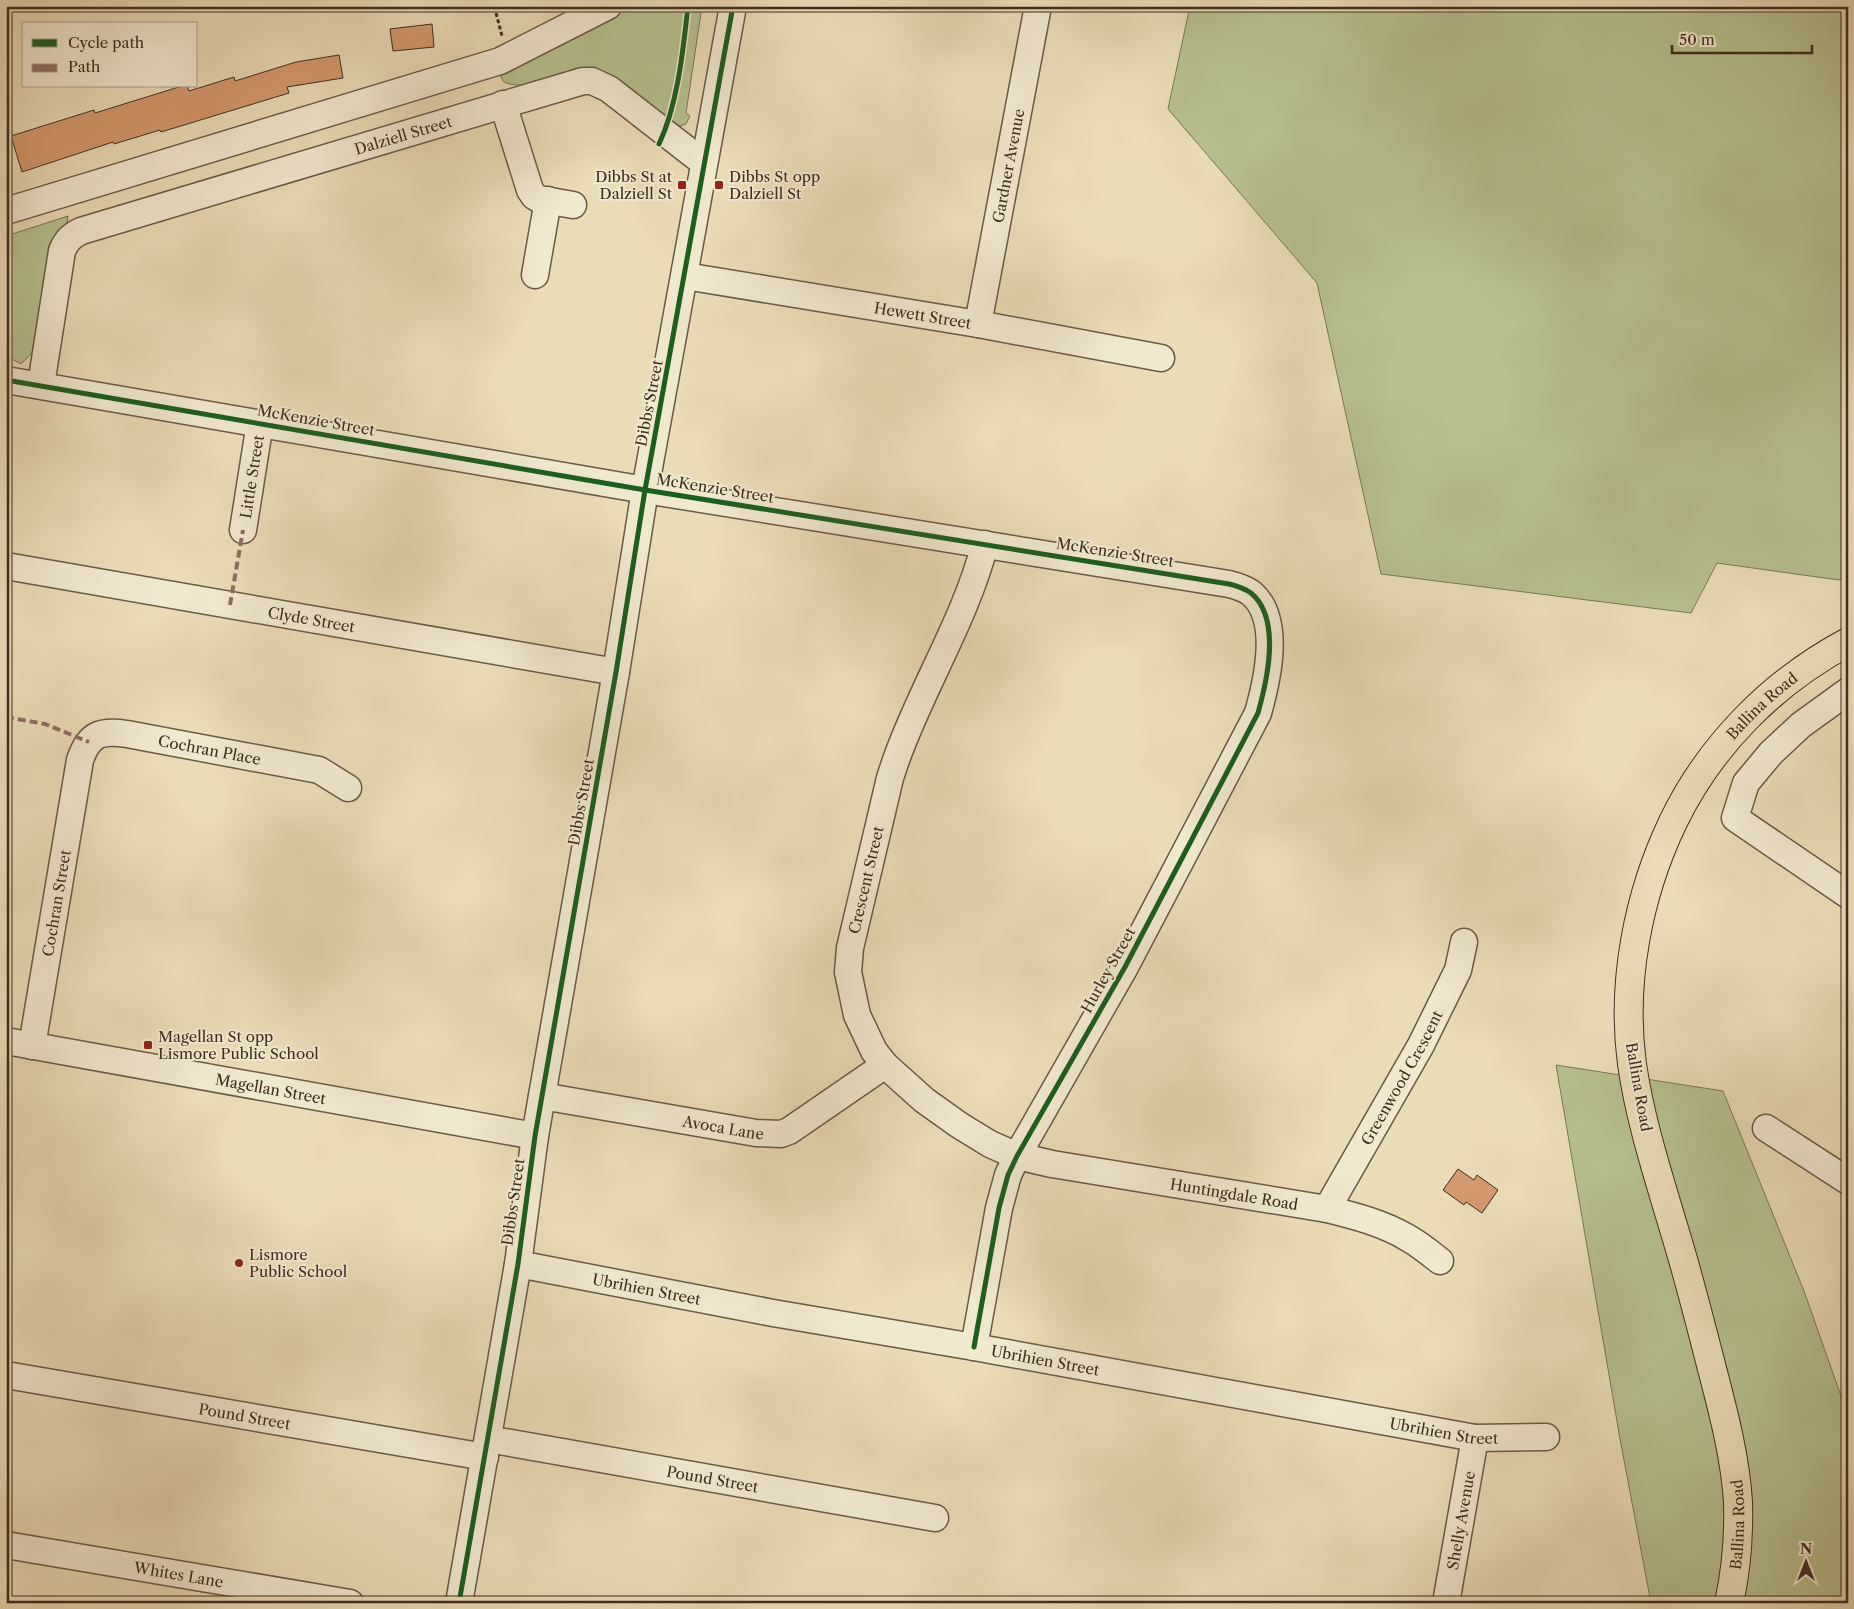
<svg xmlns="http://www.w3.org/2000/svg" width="1854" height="1609" font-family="'Libre Caslon Text',serif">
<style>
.green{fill:#b7c08e;stroke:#7a7757}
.building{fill:#d4996e;stroke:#3e2e20}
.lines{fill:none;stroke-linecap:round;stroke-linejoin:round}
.minor-casing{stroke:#695a46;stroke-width:29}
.major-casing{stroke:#3e2e20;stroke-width:30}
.path{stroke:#3e2e20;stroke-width:3;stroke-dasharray:4 2.5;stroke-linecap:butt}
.minor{stroke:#f1e8d0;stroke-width:26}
.major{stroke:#eadcb7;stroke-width:28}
.quiet{stroke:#8d6e63;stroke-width:4;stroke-dasharray:8 4;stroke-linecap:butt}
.cycleway-casing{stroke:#f1e8d0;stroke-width:8}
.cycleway{stroke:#1b5e20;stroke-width:5}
.poi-dot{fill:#8f2418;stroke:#f1e8d0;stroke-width:2}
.labels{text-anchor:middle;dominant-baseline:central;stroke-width:4;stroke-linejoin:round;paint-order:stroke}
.street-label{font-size:15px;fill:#3e2e20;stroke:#f1e8d0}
.poi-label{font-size:15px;fill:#3e2e20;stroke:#f1e8d0;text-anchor:start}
</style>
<rect width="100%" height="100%" fill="#eadcb7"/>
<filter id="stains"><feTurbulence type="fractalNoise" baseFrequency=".004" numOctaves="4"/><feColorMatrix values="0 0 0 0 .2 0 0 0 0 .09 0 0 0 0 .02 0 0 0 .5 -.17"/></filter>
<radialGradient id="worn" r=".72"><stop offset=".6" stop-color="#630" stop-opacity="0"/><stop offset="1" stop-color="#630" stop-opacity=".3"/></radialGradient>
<g class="green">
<path d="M 623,6 L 702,6 L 686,113 L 690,116 L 686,124 L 680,126 L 670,122 L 611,75 L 600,71 C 583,75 515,93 503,81 C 501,78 500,73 499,70 Z"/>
<polygon points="1190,6 1848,6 1848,577 1839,580 1717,563 1691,613 1381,574 1317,283 1168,109"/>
<polygon points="68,216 67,225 36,349 21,364 6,356 6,236"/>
<polygon points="1556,1065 1723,1091 1804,1291 1848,1416 1848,1603 1651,1603 1620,1439"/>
</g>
<g class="building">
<polygon points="432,24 434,47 393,51 390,29"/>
<polygon points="339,55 343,78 287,87 289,93 161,132 160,130 114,144 113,142 22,172 11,136 94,110 95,113 182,86 187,86 189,91 234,77 235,81 296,62"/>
<polygon points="1458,1169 1474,1180 1477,1175 1498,1190 1482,1213 1466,1202 1464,1205 1443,1190"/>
</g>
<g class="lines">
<g class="minor-casing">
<g id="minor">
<polyline points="503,104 530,190 534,196 539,199 573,205"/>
<polyline points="6,211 500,61 608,6"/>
<polyline points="535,275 548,200"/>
<path id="s1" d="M 685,276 L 978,324 L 1161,358"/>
<path id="s2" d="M 978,324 L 1038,6"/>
<path d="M 6,380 L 645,490 L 1229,584 C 1237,586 1244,588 1251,593 C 1282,619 1267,681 1258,713 L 1125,967 L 1017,1156 L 1008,1175 L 999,1208 L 974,1347"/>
<path id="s3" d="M 41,385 L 62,251 C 66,241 71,236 81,231 L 583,81 L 592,81 L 609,89 L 704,163"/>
<path id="s4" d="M 243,530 L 260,423"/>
<path id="s5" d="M 985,544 C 966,618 922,687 896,760 L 890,778 L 850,948 L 848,972 L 857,1015 L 874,1051 L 885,1065 L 924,1100 L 959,1125 L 990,1144 L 1017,1156 L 1052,1164 L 1327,1209 C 1355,1216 1383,1223 1408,1238 C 1419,1244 1430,1253 1440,1261"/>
<path id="s6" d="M 6,566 L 616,672"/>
<polyline points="1848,691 1801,725 1771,753 1746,783 1735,818 1848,895"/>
<path id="s7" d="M 6,1041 L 535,1136"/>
<path id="s8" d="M 32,1046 L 80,760 C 89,734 100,730 127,734 L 319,770 L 348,788"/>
<path id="s9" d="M 542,1096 L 756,1133 L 781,1134 L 789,1131 L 885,1065"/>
<polyline points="1766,1128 1848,1181"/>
<path id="s10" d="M 1327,1209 L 1421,1045 L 1458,970 L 1464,942"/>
<path id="s11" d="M 518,1264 L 773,1313 L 974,1347 L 1475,1438 L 1546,1437"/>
<path id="s12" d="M 6,1375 L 485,1457"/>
<path id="s13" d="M 488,1439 L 935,1518"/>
<path id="s14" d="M 6,1545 L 350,1603"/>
<polyline points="459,1603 518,1264 535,1136 616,672 645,490 733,6"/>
<path id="s15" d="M 1446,1603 L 1475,1438"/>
</g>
</g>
<g class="major-casing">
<g id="major">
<path id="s16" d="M 1729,1603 C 1736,1571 1739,1535 1738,1502 C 1735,1453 1721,1404 1709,1357 C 1698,1314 1687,1271 1674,1229 C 1658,1175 1640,1120 1632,1064 C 1621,983 1638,895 1673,822 C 1710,745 1773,682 1848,642"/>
</g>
</g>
<polyline class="path" points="496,13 502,36"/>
<use href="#minor" class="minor"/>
<use href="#major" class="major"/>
<g class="quiet">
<polyline points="230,605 243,530"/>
<polyline points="6,717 45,724 89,742"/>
</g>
<g class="cycleway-casing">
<g id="cycleway">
<path d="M 659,144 C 678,104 683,50 688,6"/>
<path d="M 6,380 L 645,490 L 1229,584 C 1237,586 1244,588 1251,593 C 1282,619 1267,681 1258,713 L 1125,967 L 1017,1156 L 1008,1175 L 999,1208 L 974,1347"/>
<polyline points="459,1603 518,1264 535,1136 616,672 645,490 733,6"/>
</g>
</g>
<use href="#cycleway" class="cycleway"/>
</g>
<g class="poi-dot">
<rect x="677" y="180" width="10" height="10" rx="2.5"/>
<rect x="714" y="180" width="10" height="10" rx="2.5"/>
<rect x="143" y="1040" width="10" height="10" rx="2.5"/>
<circle cx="239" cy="1263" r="5"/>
</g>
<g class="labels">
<g class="street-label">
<text stroke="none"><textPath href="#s3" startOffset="500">Dalziell Street</textPath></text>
<text stroke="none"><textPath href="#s2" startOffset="161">Gardner Avenue</textPath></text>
<text stroke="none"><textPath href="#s1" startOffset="241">Hewett Street</textPath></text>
<text transform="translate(649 403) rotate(-79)">Dibbs Street</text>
<text transform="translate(316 420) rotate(10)">McKenzie Street</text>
<text stroke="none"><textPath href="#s4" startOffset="54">Little Street</textPath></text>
<text transform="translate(715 488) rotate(9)">McKenzie Street</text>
<text transform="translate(1115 552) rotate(9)">McKenzie Street</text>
<text stroke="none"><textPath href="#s6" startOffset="310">Clyde Street</textPath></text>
<text stroke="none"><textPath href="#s16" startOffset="949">Ballina Road</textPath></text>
<text stroke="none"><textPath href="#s8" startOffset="435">Cochran Place</textPath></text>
<text transform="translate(581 802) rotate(-80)">Dibbs Street</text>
<text transform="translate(866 880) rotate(-77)">Crescent Street</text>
<text stroke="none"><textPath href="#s8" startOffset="145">Cochran Street</textPath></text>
<text transform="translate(1108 970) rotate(-61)">Hurley Street</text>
<text stroke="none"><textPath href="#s10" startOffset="151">Greenwood Crescent</textPath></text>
<text transform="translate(1639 1087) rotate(80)">Ballina Road</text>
<text stroke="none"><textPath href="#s7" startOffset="269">Magellan Street</textPath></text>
<text stroke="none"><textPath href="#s9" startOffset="184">Avoca Lane</textPath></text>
<text stroke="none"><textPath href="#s5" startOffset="935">Huntingdale Road</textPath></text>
<text transform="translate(513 1202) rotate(-82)">Dibbs Street</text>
<text stroke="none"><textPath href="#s11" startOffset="131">Ubrihien Street</textPath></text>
<text stroke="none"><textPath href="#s11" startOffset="536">Ubrihien Street</textPath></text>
<text stroke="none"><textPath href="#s12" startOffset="242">Pound Street</textPath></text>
<text stroke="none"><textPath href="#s11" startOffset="941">Ubrihien Street</textPath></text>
<text stroke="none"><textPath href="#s13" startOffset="228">Pound Street</textPath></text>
<text stroke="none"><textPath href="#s15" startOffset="84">Shelly Avenue</textPath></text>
<text stroke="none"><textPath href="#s16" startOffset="79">Ballina Road</textPath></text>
<text stroke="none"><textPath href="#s14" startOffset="175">Whites Lane</textPath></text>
</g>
<g class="poi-label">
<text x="672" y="176" text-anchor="end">Dibbs St at<tspan x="672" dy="17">Dalziell St</tspan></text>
<text x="729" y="176">Dibbs St opp<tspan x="729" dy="17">Dalziell St</tspan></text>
<text x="158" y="1036">Magellan St opp<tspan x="158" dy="17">Lismore Public School</tspan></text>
<text x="249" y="1254">Lismore<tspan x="249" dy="17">Public School</tspan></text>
</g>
</g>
<rect width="1854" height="1609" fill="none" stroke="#eadcb7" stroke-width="25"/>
<rect x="8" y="8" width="1839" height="1594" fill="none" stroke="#3e2e20" stroke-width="2.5"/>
<rect x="12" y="12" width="1829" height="1584" fill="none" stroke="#3e2e20"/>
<rect x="22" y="22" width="175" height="65" fill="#f1e8d0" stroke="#a99e8a"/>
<rect x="32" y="39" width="25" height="8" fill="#1b5e20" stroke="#a99e8a"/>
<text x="68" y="48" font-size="15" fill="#3e2e20">Cycle path</text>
<rect x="32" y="64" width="25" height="8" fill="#8d6e63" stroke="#a99e8a"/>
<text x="68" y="72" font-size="15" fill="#3e2e20">Path</text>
<g transform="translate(1806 1562)" stroke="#f1e8d0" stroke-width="4" paint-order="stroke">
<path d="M0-4L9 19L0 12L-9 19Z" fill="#3e2e20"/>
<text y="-8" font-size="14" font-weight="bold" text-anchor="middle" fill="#3e2e20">N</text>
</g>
<path d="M1672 45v8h140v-8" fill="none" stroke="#3e2e20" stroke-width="2.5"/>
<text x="1679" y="45" font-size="15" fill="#3e2e20" stroke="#f1e8d0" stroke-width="4" paint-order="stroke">50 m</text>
<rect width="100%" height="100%" filter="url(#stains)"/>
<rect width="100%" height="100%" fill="url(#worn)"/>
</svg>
